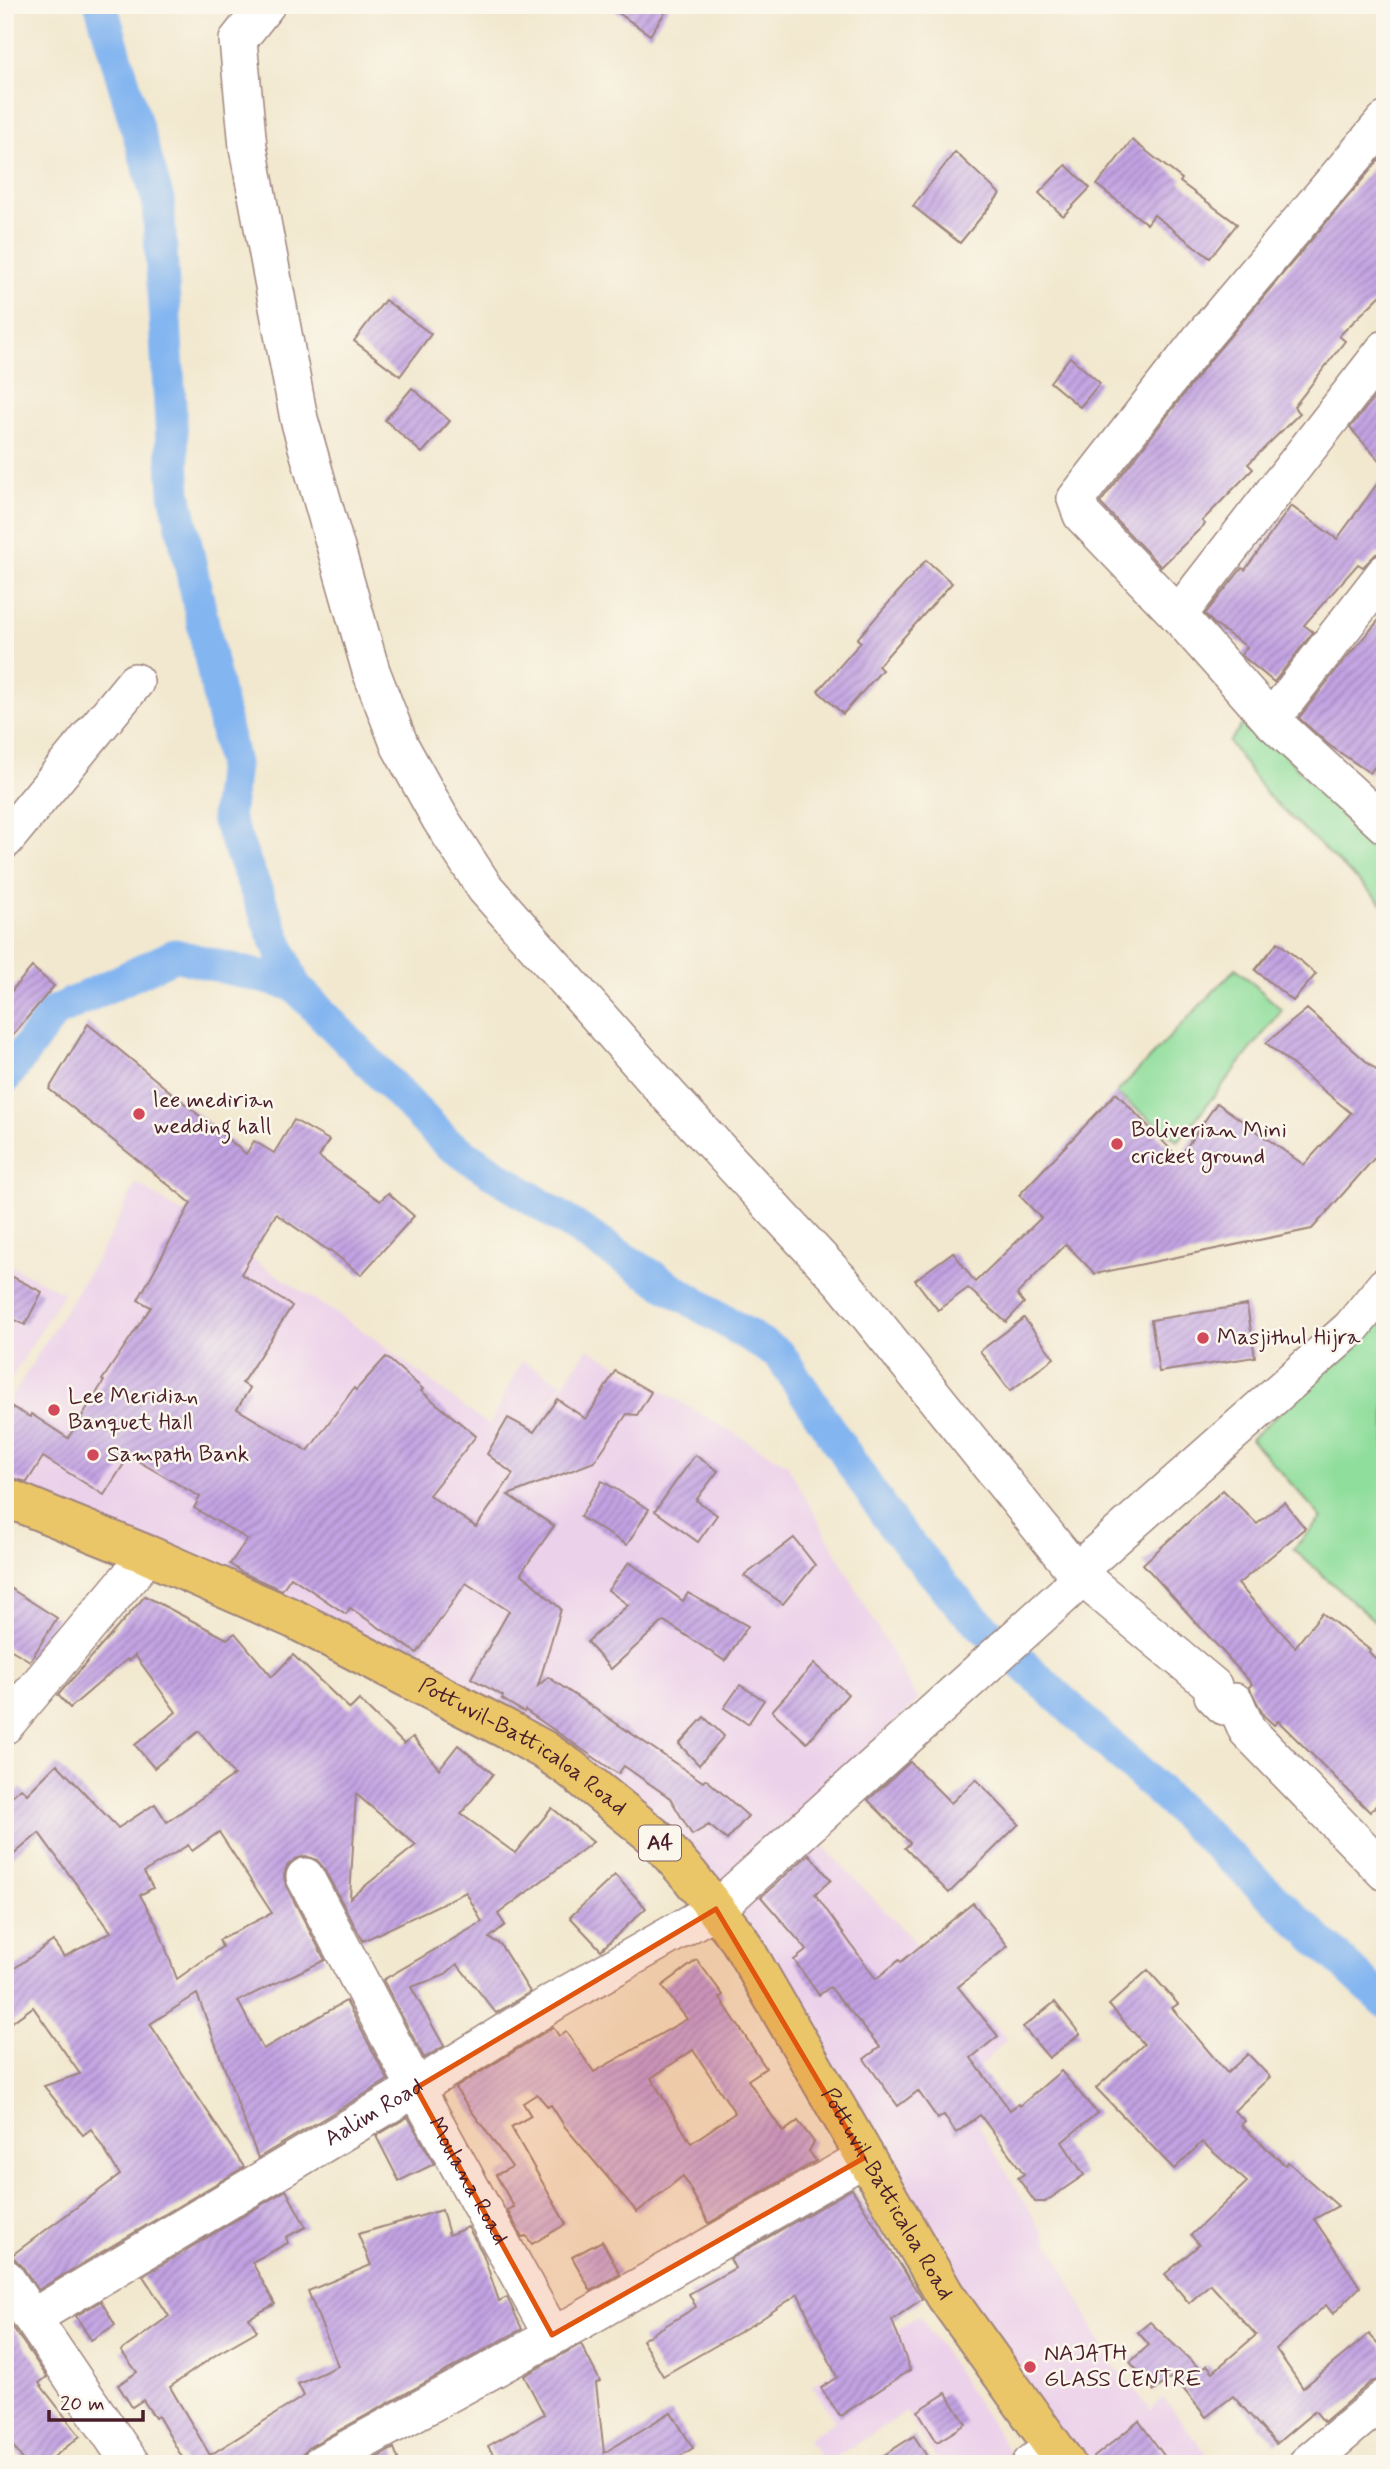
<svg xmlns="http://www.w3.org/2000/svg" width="1390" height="2469" font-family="Mynerve,sans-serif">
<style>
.built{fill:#ecd1ea}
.grass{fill:#90de9c;stroke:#6d7e64;stroke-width:2}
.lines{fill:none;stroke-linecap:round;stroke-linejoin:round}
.canal{stroke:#83b5f0;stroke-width:33}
.building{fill:url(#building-hatch);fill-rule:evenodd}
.minor-casing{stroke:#9e847d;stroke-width:40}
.trunk-casing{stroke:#9e847d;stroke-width:42}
.minor{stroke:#fff;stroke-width:37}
.trunk{stroke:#ebc669;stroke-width:38}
.marked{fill:#e0560e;fill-opacity:0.2;stroke:#e0560e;stroke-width:5;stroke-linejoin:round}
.poi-dot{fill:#d1495b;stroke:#fbf7ec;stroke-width:2.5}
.labels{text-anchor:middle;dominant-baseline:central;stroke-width:5;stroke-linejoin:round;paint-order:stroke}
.shield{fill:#fbf7ec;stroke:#7f6065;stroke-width:2}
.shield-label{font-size:21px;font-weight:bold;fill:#4a1f2b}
.poi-label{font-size:23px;fill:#4a1f2b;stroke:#fbf7ec;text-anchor:start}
.street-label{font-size:23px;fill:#4a1f2b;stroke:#fbf7ec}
</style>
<defs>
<pattern id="building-hatch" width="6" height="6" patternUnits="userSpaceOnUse" patternTransform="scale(1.75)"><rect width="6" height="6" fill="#c2a3e3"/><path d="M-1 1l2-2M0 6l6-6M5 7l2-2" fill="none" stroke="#a084b8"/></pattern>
</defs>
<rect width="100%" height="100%" fill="#fbf7ec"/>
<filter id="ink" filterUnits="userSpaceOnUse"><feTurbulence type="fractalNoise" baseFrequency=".0143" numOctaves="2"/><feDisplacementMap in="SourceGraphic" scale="14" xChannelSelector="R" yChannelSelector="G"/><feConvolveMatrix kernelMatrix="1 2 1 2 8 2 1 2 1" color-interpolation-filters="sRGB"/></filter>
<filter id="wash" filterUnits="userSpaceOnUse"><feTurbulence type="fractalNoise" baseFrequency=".00686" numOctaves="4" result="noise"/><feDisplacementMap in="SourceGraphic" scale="28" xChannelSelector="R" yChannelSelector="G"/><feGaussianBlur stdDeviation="1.57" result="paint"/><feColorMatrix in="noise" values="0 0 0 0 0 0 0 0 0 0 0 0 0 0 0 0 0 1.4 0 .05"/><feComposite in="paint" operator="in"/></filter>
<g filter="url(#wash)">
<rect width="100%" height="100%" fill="#f2e8cf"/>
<g class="built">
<polygon points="136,1183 375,1339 489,1426 522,1361 562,1383 473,1516 588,1348 787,1464 918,1701 717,1887 685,1843 642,1802 386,1645 5,1479 5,1408 108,1240"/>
<polygon points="5,1263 63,1293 5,1389"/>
<polygon points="806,1828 1007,2039 977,2070 999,2105 978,2125 1053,2249 1110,2361 1151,2410 1163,2397 1213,2462 1210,2464 1080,2464 949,2266 736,1903"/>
<polygon points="919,2315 1013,2457 1003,2464 939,2464 906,2412 825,2464 808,2439 835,2421 812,2386"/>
</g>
<g class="grass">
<polygon points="1255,722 1385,863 1385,906 1267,795 1229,742 1242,725"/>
<polygon points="1236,968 1282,1010 1178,1141 1116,1093"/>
<polygon points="1385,1314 1385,1630 1293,1549 1322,1518 1251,1439"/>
</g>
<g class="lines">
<g class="canal">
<polyline points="101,5 158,200 175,493 233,764 227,818 294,985 447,1143 615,1253 780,1355 892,1524 964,1609 1385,2002"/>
<polyline points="5,1078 54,1012 175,955 294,985"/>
</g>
</g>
<g id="blocks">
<g class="building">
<polygon points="607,5 670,5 650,35"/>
<polygon points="1132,140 1182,179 1180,182 1237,224 1210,258 1154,215 1147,224 1097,185"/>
<polygon points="955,152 1000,194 960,243 913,206"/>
<polygon points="1379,160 1385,166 1385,291 1339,336 1345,341 1294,407 1300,413 1248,464 1253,469 1202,521 1205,524 1161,567 1100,503 1215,354"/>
<polygon points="1066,165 1090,188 1063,216 1039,193"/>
<polygon points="385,300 431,334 400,376 354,341"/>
<polygon points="1070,357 1100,383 1080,407 1050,382"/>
<polygon points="1385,384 1385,467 1350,428"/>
<polygon points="412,388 450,421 422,453 385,420"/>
<polygon points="1385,473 1385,552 1376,554 1363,567 1358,564 1304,625 1313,632 1274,682 1241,655 1247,647 1214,624 1205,614 1242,568 1245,570 1291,506 1337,539"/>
<polygon points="926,560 952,583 878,666 882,670 843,714 818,691 861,642 857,639"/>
<polygon points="1385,613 1385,752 1370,773 1329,745 1299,718 1346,658"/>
<polygon points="1278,942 1316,974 1293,1001 1255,970"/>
<polygon points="32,967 54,986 5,1044 5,998"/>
<polygon points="1307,1009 1385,1078 1385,1146 1312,1229 1095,1274 1066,1244 1017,1294 1024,1303 1006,1322 968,1288 938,1310 915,1280 953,1252 975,1282 1041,1218 1019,1195 1116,1093 1179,1158 1217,1103 1304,1165 1351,1113 1266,1043"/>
<polygon points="88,1024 246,1154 254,1141 274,1153 294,1120 329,1140 319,1157 380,1201 388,1193 414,1216 361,1275 330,1250 329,1251 276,1214 241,1274 292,1306 242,1383 250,1388 237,1409 308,1451 354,1388 356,1390 386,1357 423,1389 421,1391 476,1436 429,1495 476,1527 513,1474 487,1454 508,1418 534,1432 557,1399 586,1419 615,1371 651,1392 637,1415 627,1414 594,1462 508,1495 554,1526 521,1573 561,1609 538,1686 548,1677 703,1782 706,1779 748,1816 727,1840 709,1825 692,1835 670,1798 624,1766 618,1774 525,1710 524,1712 502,1699 503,1696 471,1678 509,1611 466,1583 417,1653 350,1608 346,1614 291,1577 282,1590 241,1572 230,1564 247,1539 194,1508 200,1497 129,1456 104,1495 43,1457 27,1482 5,1476 5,1403 30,1417 31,1414 68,1438 104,1381 102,1380 151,1307 138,1300 191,1203 49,1089"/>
<polygon points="5,1273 42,1292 25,1325 5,1315"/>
<polygon points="1247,1305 1255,1357 1159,1372 1151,1320"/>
<polygon points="1024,1318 1054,1358 1010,1391 980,1351"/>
<polygon points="695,1455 718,1471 696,1500 717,1515 698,1542 655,1511"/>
<polygon points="602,1481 649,1509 627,1545 580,1517"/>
<polygon points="1223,1490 1257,1524 1284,1502 1305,1528 1238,1584 1295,1647 1322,1613 1370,1650 1369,1652 1385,1668 1385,1796 1370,1812 1278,1721 1274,1725 1264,1716 1249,1687 1252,1684 1143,1564"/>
<polygon points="794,1538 815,1565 783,1604 744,1576"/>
<polygon points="629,1562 683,1601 688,1593 748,1626 725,1661 664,1621 611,1669 587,1642 628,1605 608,1590"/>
<polygon points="5,1585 57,1618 30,1661 5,1646"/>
<path d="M 145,1596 L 227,1639 L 235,1633 L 272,1677 L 293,1655 L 350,1709 L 359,1700 L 404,1744 L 413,1737 L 439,1769 L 458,1745 L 493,1774 L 461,1814 L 515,1853 L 552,1808 L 593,1842 L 498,1914 L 505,1925 L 489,1938 L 500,1944 L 530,1992 L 496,2013 L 457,1964 L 443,1976 L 411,1987 L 444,2046 L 424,2058 L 383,1980 L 482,1922 L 466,1892 L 363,1941 L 323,1867 L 317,1860 L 306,1856 L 295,1859 L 287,1866 L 284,1875 L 286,1886 L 325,1960 L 238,2001 L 263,2049 L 346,2001 L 388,2080 L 258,2158 L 197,1994 L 150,2024 L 244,2167 L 38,2290 L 22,2266 L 15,2259 L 8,2258 L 120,2175 L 91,2129 L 83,2135 L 44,2086 L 80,2074 L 33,2007 L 5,2027 L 5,1975 L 53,1941 L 64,1957 L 111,1932 L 39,1833 L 5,1862 L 5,1802 L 21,1788 L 27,1794 L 57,1764 L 118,1828 L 155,1804 L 167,1822 L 234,1775 L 199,1731 L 154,1768 L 135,1745 L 176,1712 L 135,1655 L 129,1661 L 127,1659 L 70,1708 L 58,1695 ZM 356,1794 L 416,1845 L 350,1898 ZM 219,1832 L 272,1913 L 219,1940 L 222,1947 L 177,1979 L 158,1927 L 140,1895 L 153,1888 L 144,1872 L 188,1845 L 192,1851 Z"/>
<polygon points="814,1664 848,1694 807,1743 772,1711"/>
<polygon points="740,1685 764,1700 748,1724 724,1708"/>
<polygon points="704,1717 724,1736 699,1765 679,1744"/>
<polygon points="910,1762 951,1803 976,1779 1019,1824 949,1893 905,1848 910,1843 868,1800"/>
<polygon points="809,1854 831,1880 815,1894 876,1979 899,1960 901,1962 973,1903 1008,1946 958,1987 998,2036 971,2058 1010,2110 1018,2104 1020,2106 1061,2071 1097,2113 1062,2142 1084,2175 1045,2202 1035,2202 1018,2178 1024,2174 980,2115 956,2133 944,2115 938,2119 918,2091 898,2106 864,2059 880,2047 830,1987 819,1995 794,1960 807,1950 761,1897"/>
<polygon points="615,1875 646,1908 601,1950 570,1917"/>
<path d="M 697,1960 L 723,1995 L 720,1998 L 766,2068 L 748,2080 L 783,2132 L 798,2121 L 814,2142 L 809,2151 L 816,2161 L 709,2223 L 683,2176 L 637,2212 L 565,2127 L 551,2105 L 548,2107 L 537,2094 L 523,2103 L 531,2116 L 511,2127 L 566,2224 L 532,2244 L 526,2236 L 522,2237 L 507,2210 L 514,2207 L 496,2175 L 512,2167 L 455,2088 L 553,2027 L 559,2036 L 566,2032 L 594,2072 L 687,2019 L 662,1986 ZM 693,2050 L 735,2113 L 691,2143 L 651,2078 Z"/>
<polygon points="1148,1970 1178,2004 1172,2008 1227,2073 1248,2054 1270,2077 1234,2111 1245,2121 1241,2125 1285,2165 1288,2162 1338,2206 1314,2219 1360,2287 1333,2314 1326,2305 1276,2349 1303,2388 1369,2334 1385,2351 1385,2378 1371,2382 1324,2422 1315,2411 1276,2444 1233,2396 1206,2417 1173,2376 1154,2391 1130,2362 1149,2345 1138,2332 1150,2322 1201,2370 1207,2365 1213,2372 1256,2335 1210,2284 1189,2303 1165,2274 1199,2245 1191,2235 1247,2182 1202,2142 1174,2169 1096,2088 1144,2044 1109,2005"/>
<polygon points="1055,2002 1080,2034 1049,2058 1023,2027"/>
<polygon points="408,2117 434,2164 399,2181 376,2136"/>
<polygon points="852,2189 922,2299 892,2320 910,2370 840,2416 821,2388 837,2377 798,2294 760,2320 663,2376 642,2340 696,2307 689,2294 735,2268 730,2259"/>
<polygon points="286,2190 306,2227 286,2237 288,2243 252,2262 275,2304 249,2318 257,2331 217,2354 170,2387 210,2455 304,2396 298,2384 338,2366 308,2291 371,2265 358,2234 442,2210 449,2235 468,2227 483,2254 499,2301 507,2297 522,2329 311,2446 303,2454 300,2464 186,2464 158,2416 155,2418 143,2400 132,2407 118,2385 137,2372 121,2351 169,2316 143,2276"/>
<polygon points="602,2241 620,2274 591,2291 572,2257"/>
<polygon points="101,2301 115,2325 91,2340 76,2316"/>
<polygon points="5,2316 47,2377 39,2383 80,2436 45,2464 26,2464 5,2435"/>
<polygon points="581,2344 600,2381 596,2383 604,2453 671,2412 693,2448 667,2464 499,2464 488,2446 544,2414 524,2376"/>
<polygon points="946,2393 966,2424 937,2442 918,2411"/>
<polygon points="1139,2421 1170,2464 1088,2464 1088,2462"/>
<polygon points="914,2436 932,2464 870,2464"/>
<polygon points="394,2448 400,2464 365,2464"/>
</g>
</g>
</g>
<g filter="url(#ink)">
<use href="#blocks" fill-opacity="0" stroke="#9e847d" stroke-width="2"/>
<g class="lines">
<g class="minor-casing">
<g id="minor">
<polyline points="266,5 238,40 248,147 299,419 371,671 400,746 441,820 485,888 669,1096 842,1282 1076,1572 1213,1686 1213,1695 1224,1706 1235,1702 1247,1730 1385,1872"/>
<polyline points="1385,121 1199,341 1076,499 1082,515 1178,615 1271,720 1385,825"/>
<polyline points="1178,615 1385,349"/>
<polyline points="1271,720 1385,573"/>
<polyline points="5,840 135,682"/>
<polyline points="5,1725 148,1555"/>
<path id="s1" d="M 305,1877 L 416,2088 L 552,2335"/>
<polyline points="5,2278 131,2464"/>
<path id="s2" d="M 32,2318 L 416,2088 L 555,2001 L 716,1909 L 1069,1590 L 1076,1572 L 1351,1328 L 1385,1286"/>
<polyline points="321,2464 582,2320 864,2158"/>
<polyline points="1031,2464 1054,2447"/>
<polyline points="1307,2464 1385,2398"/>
</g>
</g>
<g class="trunk-casing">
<g id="trunk">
<path id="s3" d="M 5,1497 L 148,1555 L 294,1619 L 508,1730 L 544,1750 L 570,1768 L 656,1838 L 689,1875 L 739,1939 L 945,2295 L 1066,2464"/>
</g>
</g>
<use href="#minor" class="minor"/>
<use href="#trunk" class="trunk"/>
</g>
</g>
<path class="marked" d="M 716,1909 L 864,2158 L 552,2335 L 416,2088 Z"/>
<g class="poi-dot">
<circle cx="139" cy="1114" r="7"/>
<circle cx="1117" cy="1144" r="7"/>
<circle cx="1203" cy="1338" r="7"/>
<circle cx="54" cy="1410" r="7"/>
<circle cx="93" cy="1455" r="7"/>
<circle cx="1030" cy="2367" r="7"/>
</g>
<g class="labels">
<rect class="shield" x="639" y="1825.5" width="42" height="35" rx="5"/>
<g class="shield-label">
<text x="660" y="1843">A4</text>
</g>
<g class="poi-label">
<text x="153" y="1101">lee medirian<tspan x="153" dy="26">wedding hall</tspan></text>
<text x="1131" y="1131">Boliverian Mini<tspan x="1131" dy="26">cricket ground</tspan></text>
<text x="1217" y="1338">Masjithul Hijra</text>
<text x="68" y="1397">Lee Meridian<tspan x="68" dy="26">Banquet Hall</tspan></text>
<text x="107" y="1455">Sampath Bank</text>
<text x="1044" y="2354">NAJATH<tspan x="1044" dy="26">GLASS CENTRE</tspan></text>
</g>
<g class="street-label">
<text stroke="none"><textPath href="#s3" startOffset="576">Pottuvil-Batticaloa Road</textPath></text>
<text stroke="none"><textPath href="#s2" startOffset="399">Aalim Road</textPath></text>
<text stroke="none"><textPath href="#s1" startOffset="345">Moulana Road</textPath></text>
<text stroke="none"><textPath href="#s3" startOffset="1164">Pottuvil-Batticaloa Road</textPath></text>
</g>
</g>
<rect width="1390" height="2469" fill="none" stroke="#fbf7ec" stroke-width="28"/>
<path d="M49 2410v10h94v-10" fill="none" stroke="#4a1f2b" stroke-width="3.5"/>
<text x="60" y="2410" font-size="21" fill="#4a1f2b" stroke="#fbf7ec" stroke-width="5" paint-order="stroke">20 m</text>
</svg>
